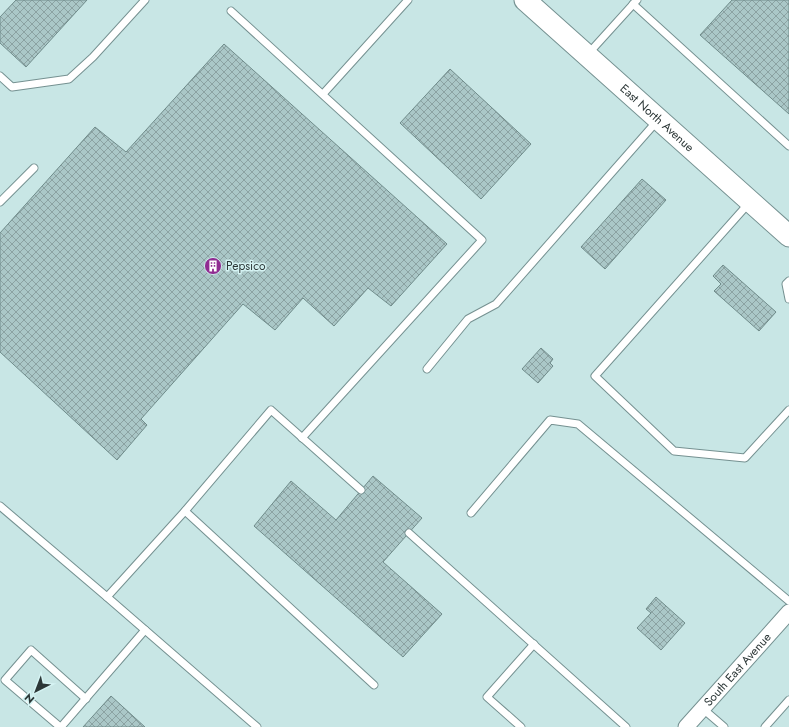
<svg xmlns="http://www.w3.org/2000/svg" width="789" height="727" font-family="Jost,sans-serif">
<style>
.building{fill:url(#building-cross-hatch);stroke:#708c8b}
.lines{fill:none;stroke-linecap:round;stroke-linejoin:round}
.lane-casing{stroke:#759191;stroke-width:9}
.street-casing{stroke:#759191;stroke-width:17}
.secondary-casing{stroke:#759191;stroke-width:23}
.lane{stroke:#fff;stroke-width:7}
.street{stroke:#fff;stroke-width:15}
.secondary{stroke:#fff;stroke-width:21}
.labels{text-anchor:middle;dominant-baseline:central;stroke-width:3;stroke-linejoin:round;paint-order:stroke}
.street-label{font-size:12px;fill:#2c3737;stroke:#d5f3f3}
.poi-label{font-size:12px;fill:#2c3737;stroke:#d5f3f3;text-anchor:start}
</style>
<defs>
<pattern id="building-cross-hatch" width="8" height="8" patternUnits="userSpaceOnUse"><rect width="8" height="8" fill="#aac7c7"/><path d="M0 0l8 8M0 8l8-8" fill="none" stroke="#8ba2a2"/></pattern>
</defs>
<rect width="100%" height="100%" fill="#c8e6e5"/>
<g class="building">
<polygon points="16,0 87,0 26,67 0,43 0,17"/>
<polygon points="732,0 789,0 789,114 700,35"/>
<polygon points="224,44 447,244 391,306 368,288 334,326 303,298 275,330 243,304 141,419 147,425 117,460 0,352 0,233 95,127 126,152"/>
<polygon points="450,69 531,144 481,199 400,123"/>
<polygon points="642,179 666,200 605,269 581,247"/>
<polygon points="723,265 776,312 759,331 714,291 721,284 713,276"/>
<polygon points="541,348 553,359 550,363 553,366 538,383 522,369"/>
<polygon points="373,476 422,518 383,562 442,614 403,657 254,526 291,481 336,520"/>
<polygon points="656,597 685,623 661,650 637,628 651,613 646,609"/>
<polygon points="111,696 145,727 83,727"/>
</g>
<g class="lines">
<g class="lane-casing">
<g id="lane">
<polyline points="633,4 789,146"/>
<polyline points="231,11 482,240 302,438"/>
<polyline points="588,54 637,0"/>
<polyline points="0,76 12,87 69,79 93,57 145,0"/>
<polyline points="323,94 408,0"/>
<polyline points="0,202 34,168"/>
<polyline points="749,203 595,376 674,451 745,458 789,410"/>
<polyline points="789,281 786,284 789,299"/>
<polyline points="427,369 468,319 496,304 658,120"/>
<polyline points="0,506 107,597 185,511 271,410 361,490"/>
<polyline points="185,511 374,685"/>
<polyline points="471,513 550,420 578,424 789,601"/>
<polyline points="409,533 626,727"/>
<polyline points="107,597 257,727"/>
<polyline points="702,708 724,727"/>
<polyline points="60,727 5,680 31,650 86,699"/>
<polyline points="61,727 145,630"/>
<polyline points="521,727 487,697 534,644"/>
<polyline points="765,727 789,700"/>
</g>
</g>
<g class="street-casing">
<g id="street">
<path id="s1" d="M 686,727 L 789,612"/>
</g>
</g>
<g class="secondary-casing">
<g id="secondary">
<path id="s2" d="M 525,0 L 789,236"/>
</g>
</g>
<use href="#lane" class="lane"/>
<use href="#street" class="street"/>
<use href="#secondary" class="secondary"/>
</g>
<defs>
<g id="building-disc" transform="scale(0.9)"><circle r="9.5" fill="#902b91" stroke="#d5f3f3"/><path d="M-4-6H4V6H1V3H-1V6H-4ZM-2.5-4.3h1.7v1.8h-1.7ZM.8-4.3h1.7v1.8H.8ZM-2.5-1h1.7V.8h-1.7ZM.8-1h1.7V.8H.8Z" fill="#fff"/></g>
</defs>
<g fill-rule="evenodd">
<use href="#building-disc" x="213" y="266"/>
</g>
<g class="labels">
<g class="street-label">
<text stroke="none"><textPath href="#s2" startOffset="177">East North Avenue</textPath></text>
<text stroke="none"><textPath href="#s1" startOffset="77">South East Avenue</textPath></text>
</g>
<g class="poi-label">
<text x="226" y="266">Pepsico</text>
</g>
</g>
<g transform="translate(36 691) rotate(222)" stroke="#d5f3f3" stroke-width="3" paint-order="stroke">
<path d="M0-3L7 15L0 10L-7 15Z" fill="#2c3737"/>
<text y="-6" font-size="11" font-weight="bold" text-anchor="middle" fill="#2c3737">N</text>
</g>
</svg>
